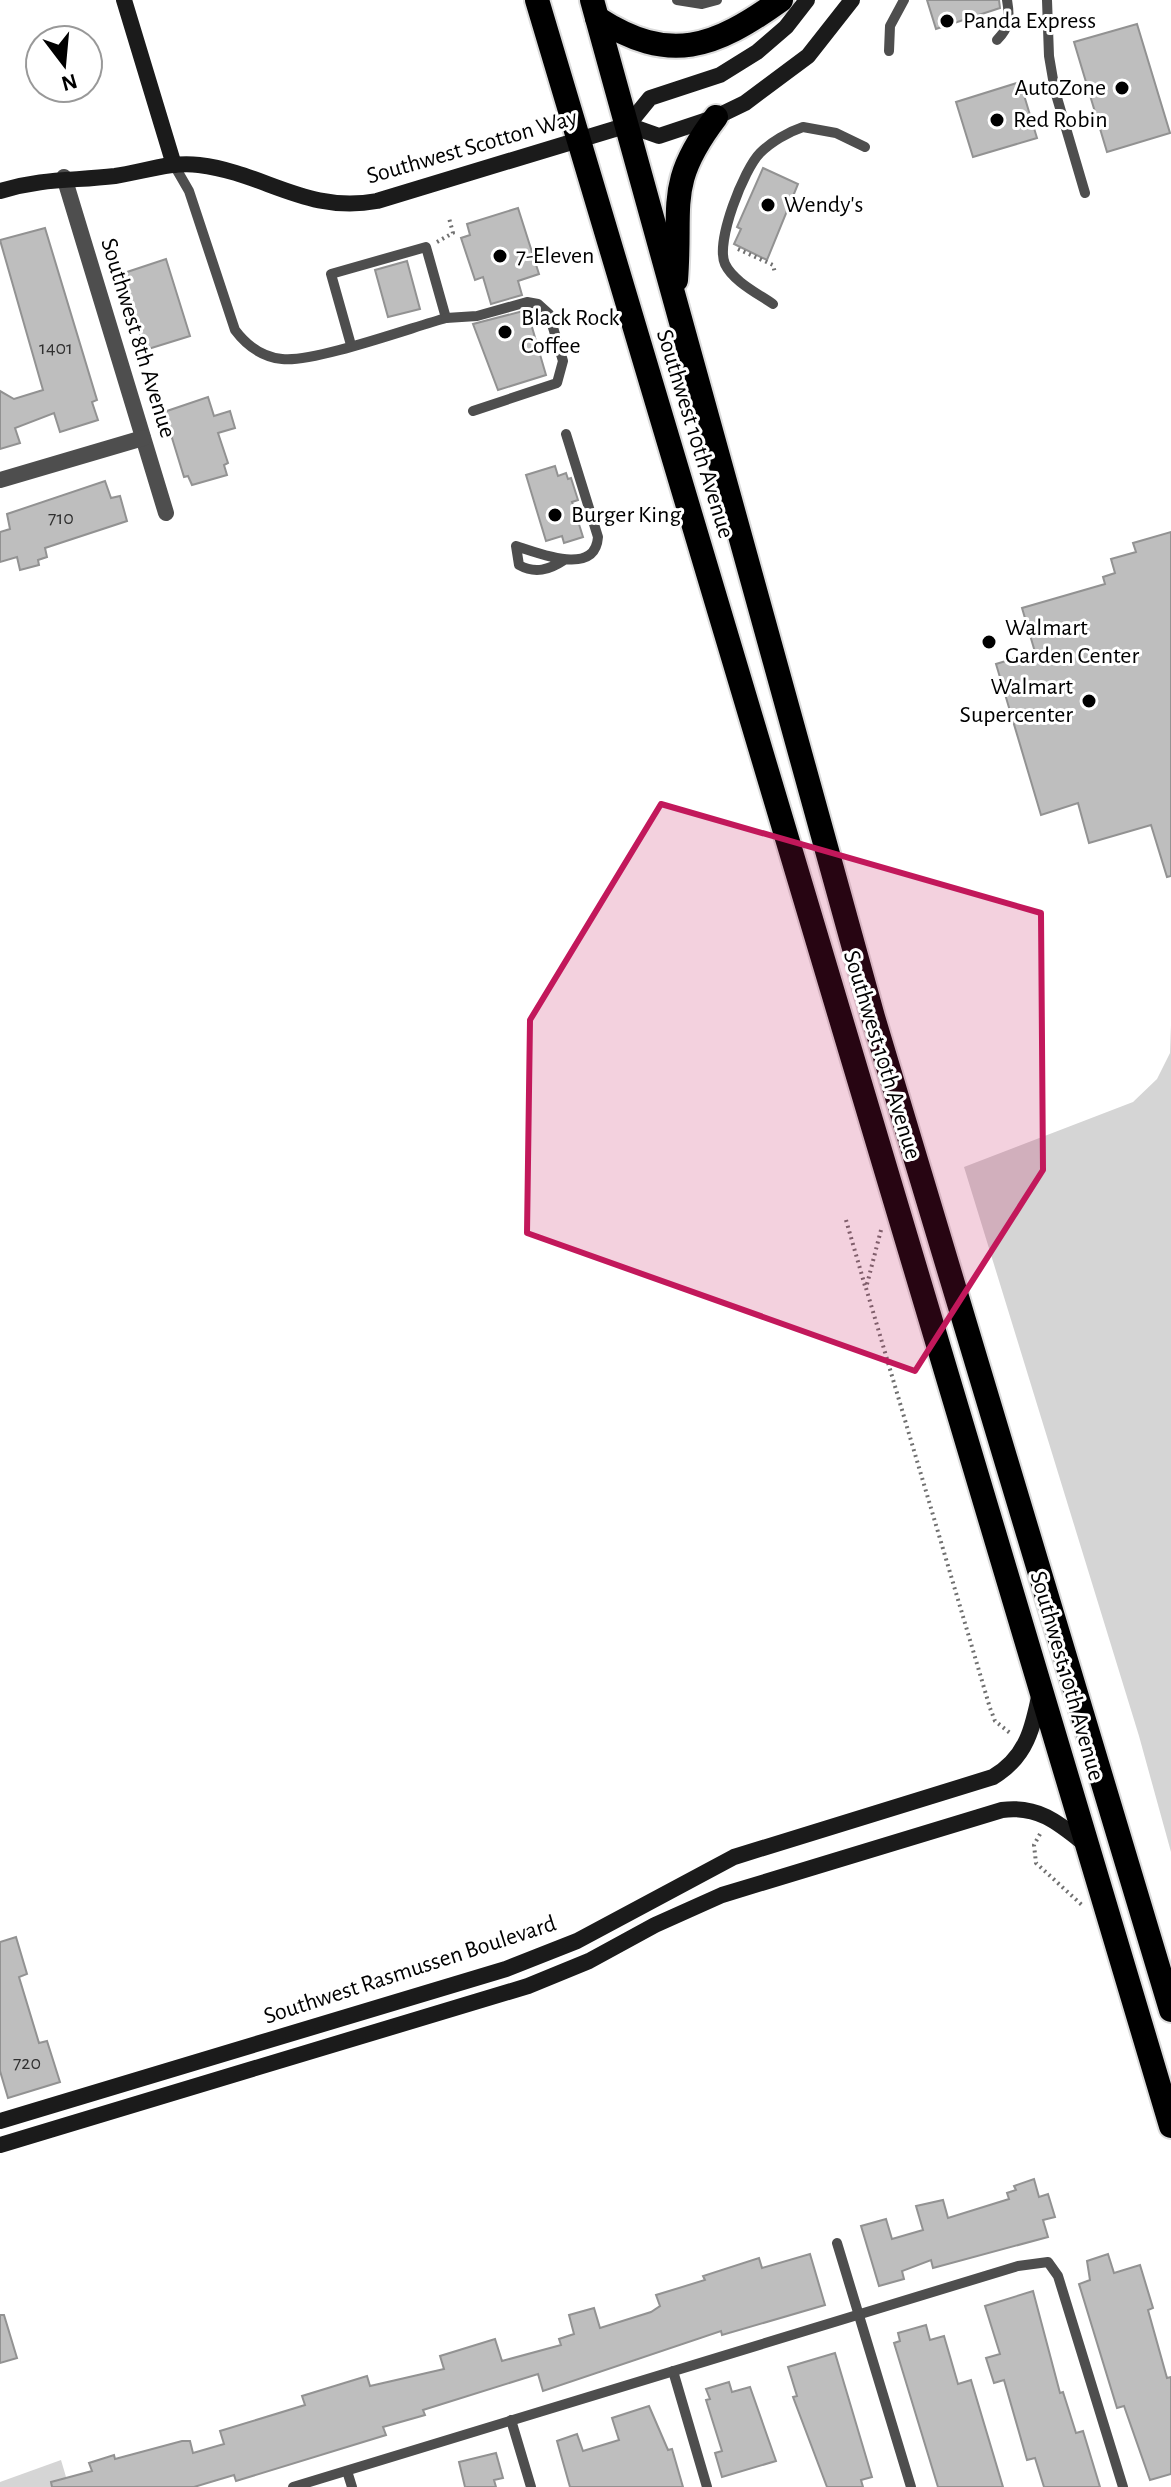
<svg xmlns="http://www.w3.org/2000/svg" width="1171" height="2487" font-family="'Alegreya Sans',sans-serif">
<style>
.green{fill:#d5d5d5}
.building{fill:#bebebe;stroke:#929292;stroke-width:2}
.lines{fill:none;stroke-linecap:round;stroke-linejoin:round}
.highway-casing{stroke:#dbdbdb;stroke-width:28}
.path{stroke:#707070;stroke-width:4;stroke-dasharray:2 4;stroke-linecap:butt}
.lane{stroke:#4e4e4e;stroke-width:10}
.street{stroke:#4e4e4e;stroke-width:16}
.secondary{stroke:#1b1b1b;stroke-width:16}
.highway{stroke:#000;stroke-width:24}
.marked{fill:#c2185b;fill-opacity:0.2;stroke:#c2185b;stroke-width:6;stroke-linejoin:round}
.poi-dot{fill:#000;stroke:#fff;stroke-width:3}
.labels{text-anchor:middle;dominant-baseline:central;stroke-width:6;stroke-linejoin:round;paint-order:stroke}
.number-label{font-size:20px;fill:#303030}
.poi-label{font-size:24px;fill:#000;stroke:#fff;text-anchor:start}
.street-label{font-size:24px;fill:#000;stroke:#fff}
</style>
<rect width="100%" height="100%" fill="#fff"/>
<g class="green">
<polygon points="1171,1025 1171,1852 1139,1736 964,1167 1133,1102 1157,1079 1170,1053"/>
<polygon points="61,2460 69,2487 0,2487 0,2482"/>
</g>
<g class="building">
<polygon points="927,0 999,0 1000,8 936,29"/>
<polygon points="1137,24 1170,133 1107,152 1074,42"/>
<polygon points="1020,82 1037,138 973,157 956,102"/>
<polygon points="763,168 798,184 767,260 734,244 741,229 737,227"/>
<polygon points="518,208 539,274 518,281 522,295 491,304 483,277 475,280 461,238 470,235 467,224"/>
<polygon points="45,228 97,400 92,402 98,420 60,432 54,413 15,428 20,443 0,449 0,391 14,399 43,390 0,240"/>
<polygon points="166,259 190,336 145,350 121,274"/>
<polygon points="407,261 420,309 388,317 375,270"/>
<polygon points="527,310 546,375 498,390 473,324"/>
<polygon points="208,397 214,416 230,411 235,428 218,433 228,463 224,465 227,475 192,485 188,476 184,477 164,412"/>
<polygon points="555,466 558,476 566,473 568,479 571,478 578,500 572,502 583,537 564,543 562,536 546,541 526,475"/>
<polygon points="105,481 111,498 120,496 127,521 45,548 47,557 38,560 39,565 20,570 17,557 0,562 0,532 10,529 7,514"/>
<polygon points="1171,532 1171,876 1167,877 1151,825 1089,843 1078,803 1041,815 996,664 1035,652 1022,608 1105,584 1103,577 1115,573 1111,559 1136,552 1133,543"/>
<polygon points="16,1937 27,1974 19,1977 39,2043 47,2041 60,2082 8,2098 0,2071 0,1942"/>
<polygon points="1034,2179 1039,2197 1048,2194 1055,2217 1043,2220 1048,2237 933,2268 931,2260 902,2271 904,2279 879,2286 861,2226 886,2219 892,2239 923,2230 916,2206 943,2200 948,2218 1009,2199 1007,2193 1016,2190 1014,2186"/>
<polygon points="810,2254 825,2305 722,2335 721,2331 543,2391 538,2374 423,2410 425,2415 383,2427 386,2435 236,2481 234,2475 194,2487 52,2487 51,2482 92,2471 89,2463 114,2455 115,2459 182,2441 190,2441 193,2453 224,2444 220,2431 305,2405 302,2396 367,2376 370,2386 444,2369 440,2356 495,2339 502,2361 561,2345 559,2339 574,2334 569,2315 594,2308 600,2328 651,2312 660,2306 656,2295 705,2280 703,2276 759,2258 762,2268"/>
<polygon points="1108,2254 1114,2273 1140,2265 1153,2308 1148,2310 1167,2378 1171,2377 1171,2474 1150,2480 1124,2406 1117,2408 1079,2284 1090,2280 1087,2261"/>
<polygon points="1033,2291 1060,2393 1063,2392 1076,2433 1083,2431 1100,2487 1044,2487 1035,2458 1027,2460 1004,2380 994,2383 986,2358 1000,2354 985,2306"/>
<polygon points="0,2315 4,2315 17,2358 0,2363"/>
<polygon points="926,2325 930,2340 944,2336 958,2384 971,2380 1003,2487 938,2487 894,2343 900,2341 898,2333"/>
<polygon points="835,2353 872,2477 861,2480 863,2487 827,2487 793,2397 797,2396 788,2367"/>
<polygon points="729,2382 732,2392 750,2387 776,2461 722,2477 715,2453 722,2451 706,2400 710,2399 706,2389"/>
<polygon points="649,2406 668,2450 672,2449 683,2487 570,2487 557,2441 577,2434 583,2451 619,2440 612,2418"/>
<polygon points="496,2453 503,2478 494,2480 496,2487 465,2487 459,2462"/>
</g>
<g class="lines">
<g class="highway-casing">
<g id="highway">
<polyline points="537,0 1171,2126"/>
<polyline points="592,0 873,1017 1171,2010"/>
<path d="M 597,18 C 670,65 714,48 781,0"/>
<path d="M 676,280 C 682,204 665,184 716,117"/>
</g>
</g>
<g class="path">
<polyline points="437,242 453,233 449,218"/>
<polyline points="738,249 773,265 775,273"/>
<polyline points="846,1220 865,1286"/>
<polyline points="881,1230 866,1288 990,1708 995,1721 1010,1733"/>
<polyline points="1040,1834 1034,1845 1036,1863 1083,1906"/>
</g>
<g class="lane">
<polyline points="677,0 702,4 717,0"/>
<polyline points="1047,0 1049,56 1055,91 1085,193"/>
<path d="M 997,40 C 1010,27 1010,17 1007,0"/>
<polyline points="889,51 890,26 904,0"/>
<path d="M 174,165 L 189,191 L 235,330 C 247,346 262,357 282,359 C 313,363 410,328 446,318 L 426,247 L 331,274 L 351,345"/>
<path d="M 773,304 C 757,293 733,281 725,264 C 715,242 744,169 760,153 C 771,142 788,132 803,127 L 836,133 L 865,147"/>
<polyline points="446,318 477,316 527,302 538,304 549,314 563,361 557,383 473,411"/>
<path d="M 564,560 C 549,570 535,574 519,565 L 516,546 C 539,553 595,577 598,537 L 566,434"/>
<polyline points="837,2243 911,2487"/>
<polyline points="673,2371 707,2487"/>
<polyline points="511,2420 531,2487"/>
<polyline points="347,2471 352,2487"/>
<polyline points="293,2487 1018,2266 1048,2262 1058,2276 1123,2487"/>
</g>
<g class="street">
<polyline points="64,177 166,513"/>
<polyline points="0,480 143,438"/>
</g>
<g class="secondary">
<polyline points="124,0 174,165"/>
<polyline points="628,125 659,136 716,117 745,103 808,56 852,0"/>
<path d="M 0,191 C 43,178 72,181 115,176 C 143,172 171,161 199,165 C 265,173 306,214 377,201 L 628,125 L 650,98 L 720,75 L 757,52 L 786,27 L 807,0"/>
<path d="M 0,2121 L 506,1969 L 577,1941 L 734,1857 L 993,1777 C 1027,1757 1033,1727 1040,1692"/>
<path d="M 0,2145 L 528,1986 L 589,1961 L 655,1925 L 722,1895 L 1002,1810 C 1038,1805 1059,1823 1086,1845"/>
</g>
<use href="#highway" class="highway"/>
</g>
<path class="marked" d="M 661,804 L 1041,913 L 1043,1170 L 915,1371 L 527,1233 L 530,1020 Z"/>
<g class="poi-dot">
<circle cx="947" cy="21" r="8"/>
<circle cx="1122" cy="88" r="8"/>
<circle cx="997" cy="120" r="8"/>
<circle cx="768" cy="205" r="8"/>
<circle cx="500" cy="256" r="8"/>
<circle cx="505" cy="332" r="8"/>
<circle cx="555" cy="515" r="8"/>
<circle cx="989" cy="642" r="8"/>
<circle cx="1089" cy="701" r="8"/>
</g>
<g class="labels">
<g class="number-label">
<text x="56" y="348">1401</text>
<text x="61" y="518">710</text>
<text x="27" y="2063">720</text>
</g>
<g class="poi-label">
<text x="963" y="21">Panda Express</text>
<text x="1106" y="88" text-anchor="end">AutoZone</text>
<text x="1013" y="120">Red Robin</text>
<text x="784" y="205">Wendy's</text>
<text x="516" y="256">7-Eleven</text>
<text x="521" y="318">Black Rock<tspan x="521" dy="28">Coffee</tspan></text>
<text x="571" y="515">Burger King</text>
<text x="1005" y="628">Walmart<tspan x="1005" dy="28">Garden Center</tspan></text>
<text x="1073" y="687" text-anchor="end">Walmart<tspan x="1073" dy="28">Supercenter</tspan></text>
</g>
<g class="street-label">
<text transform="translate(472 147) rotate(-16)">Southwest Scotton Way</text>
<text transform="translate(138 338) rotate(73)">Southwest 8th Avenue</text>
<text transform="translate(695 434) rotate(73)">Southwest 10th Avenue</text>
<text transform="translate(882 1055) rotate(73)">Southwest 10th Avenue</text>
<text transform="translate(1067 1676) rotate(74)">Southwest 10th Avenue</text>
<text transform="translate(410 1970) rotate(-18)">Southwest Rasmussen Boulevard</text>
</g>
</g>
<g transform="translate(64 64) rotate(164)"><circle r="38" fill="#ffffff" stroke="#999999" stroke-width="2"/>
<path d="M0-6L14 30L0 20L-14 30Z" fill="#000000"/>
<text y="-12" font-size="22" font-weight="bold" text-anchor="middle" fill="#000000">N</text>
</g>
</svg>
